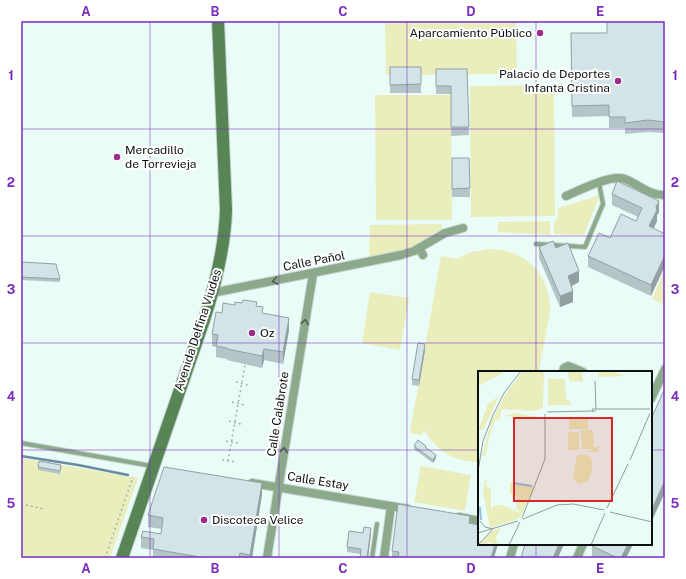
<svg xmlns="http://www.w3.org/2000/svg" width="686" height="579" font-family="'Public Sans',sans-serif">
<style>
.green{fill:#e9eebc}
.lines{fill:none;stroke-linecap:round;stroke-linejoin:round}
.stream{stroke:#6a8ca1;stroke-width:2.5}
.lane-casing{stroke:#c6d6d2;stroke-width:6}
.street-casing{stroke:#c6d6d2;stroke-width:10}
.secondary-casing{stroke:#c6d6d2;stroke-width:14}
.path{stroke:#a4b2ae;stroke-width:1.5;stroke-dasharray:2 3;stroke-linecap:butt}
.lane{stroke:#8caa8b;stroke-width:4}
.street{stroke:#8caa8b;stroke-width:8}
.secondary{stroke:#578556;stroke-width:12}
.wall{fill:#b5c4c7}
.shaded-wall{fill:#93a0a2}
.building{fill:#d2e4e7;stroke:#93a0a2}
.oneway{stroke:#4c5e4e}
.grid{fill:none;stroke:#7b2cbf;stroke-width:1;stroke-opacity:0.55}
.poi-dot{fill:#9b2e8d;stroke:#fff;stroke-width:1.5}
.labels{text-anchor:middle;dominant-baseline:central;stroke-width:4;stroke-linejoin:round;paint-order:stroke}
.poi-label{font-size:12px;fill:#0b1110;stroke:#fff;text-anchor:start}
.street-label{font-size:12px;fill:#0b1110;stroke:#fff}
.inset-river{fill:none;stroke:#92c0df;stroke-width:2}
.inset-road{fill:none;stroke:#919e9b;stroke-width:1}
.view{fill:#d62828;fill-opacity:0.15;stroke:#d62828;stroke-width:2}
.inset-edge{fill:none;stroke:#0b1110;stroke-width:2}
.neatline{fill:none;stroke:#7b2cbf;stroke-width:1.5}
.grid-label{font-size:13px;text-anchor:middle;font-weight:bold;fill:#7b2cbf}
</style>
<rect width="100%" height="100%" fill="#eafcf7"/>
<g class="green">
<polygon points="385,21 516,21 517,74 386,75"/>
<polygon points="554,85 555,216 471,217 470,86"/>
<polygon points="375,95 451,95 452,220 376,220"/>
<polygon points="600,195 584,235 554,234 554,221 557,221 558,208"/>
<polygon points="550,221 550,235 498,232 498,222"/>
<path d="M 442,224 L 442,229 C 430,234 421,243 409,248 C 397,254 382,255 369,258 L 370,225 Z"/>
<path d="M 488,249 C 525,249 550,273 550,311 L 539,372 L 479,372 L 479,462 C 455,462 436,451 424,430 L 422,435 L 410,433 L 441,256 L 457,259 L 471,252 Z"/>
<polygon points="665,270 665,305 652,299"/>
<polygon points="370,292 409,298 400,350 362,343"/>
<polygon points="21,458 138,478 110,558 24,558 21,544"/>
<polygon points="421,466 471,475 465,511 414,502"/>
</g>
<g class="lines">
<polyline class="stream" points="21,456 78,465 128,475"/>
<g class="lane-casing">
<g id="lane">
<polyline points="536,244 585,247 603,204 599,183"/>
<polyline points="21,443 152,466"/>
<polyline points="372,558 377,524"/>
</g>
</g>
<g class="street-casing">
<g id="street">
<path d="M 566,196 C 580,190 611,174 625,179 C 638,184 650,196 665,195"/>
<polyline points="419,248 423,255"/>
<polyline points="212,293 401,255 414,251 445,233 463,228"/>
<polyline points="563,372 564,368 568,366 583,372"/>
<polyline points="651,399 665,369"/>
<polyline points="252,483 408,509"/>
<polyline points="459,517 479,521"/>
<polyline points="267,558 313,274"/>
<polyline points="384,558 391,506"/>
<polyline points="510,558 514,544"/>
<polyline points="577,558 583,544"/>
</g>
</g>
<g class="secondary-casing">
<path id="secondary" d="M 122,558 L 205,317 C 216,282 225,246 226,210 L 218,21"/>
</g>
<g class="path">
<polyline points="236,382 248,385"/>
<polyline points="232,402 245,405"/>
<polyline points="229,421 241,424"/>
<polyline points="226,441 238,443"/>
<polyline points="222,460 235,462"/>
<polyline points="228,461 245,365"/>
<polyline points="21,504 44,509"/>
<polyline points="105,558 133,477"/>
</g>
<use href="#lane" class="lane"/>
<use href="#street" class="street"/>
<use href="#secondary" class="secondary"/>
</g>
<g class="wall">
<polygon points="665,21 665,133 648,132 625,134 625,128 609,128 609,116 572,117 571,33 607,33"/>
<rect x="390" y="67" width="31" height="26"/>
<polygon points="436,69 467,69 469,135 451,136 451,94 436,94"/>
<polygon points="452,158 469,158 470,197 452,197"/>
<polygon points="612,194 659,212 657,215 657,221 654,228 651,296 588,267 588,256 610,238 636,221 638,217 612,205"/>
<polygon points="539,247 556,248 579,282 571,286 573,302 560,307 539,258"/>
<polygon points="21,262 60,279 60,282 21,280"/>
<polygon points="235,305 257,306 263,314 289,330 283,364 264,360 262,368 227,360 227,359 216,357 216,347 212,346 212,334 222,313"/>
<polygon points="425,350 419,386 412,385 412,379"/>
<polygon points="665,388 665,492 653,518 651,517 651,419"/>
<polygon points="414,446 426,448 436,458 433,463 414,449"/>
<polygon points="38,467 61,468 60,474 38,470"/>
<polygon points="262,494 252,558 153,558 153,550 141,548 141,537 161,534 162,529 148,527 148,515"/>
<polygon points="470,523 494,558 392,558 392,551"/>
<polygon points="363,533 371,533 368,558 360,558 360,554 347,552 347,547"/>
<polygon points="593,544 633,544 626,558 594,558 592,557 592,546"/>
</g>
<g class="shaded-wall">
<polygon points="659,201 659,212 657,215 657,221 649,237 649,226 656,207"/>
<polygon points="665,255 665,266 651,296 651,285"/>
<polygon points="579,271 579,282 568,288 568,276"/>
<polygon points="573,291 573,302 560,307 560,296"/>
<polygon points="289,318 289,330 283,364 283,352"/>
<polygon points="425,344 425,350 419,386 419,380"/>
<polygon points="264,349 264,360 262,368 262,356"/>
<polygon points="436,455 436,458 433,463 433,460"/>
<polygon points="665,480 665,492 653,518 653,507"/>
<polygon points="262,483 262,494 252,558 250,558 250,555"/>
<polygon points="371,528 371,533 368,558 367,558"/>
<polygon points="495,544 498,544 494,558 491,558"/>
<polygon points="559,544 564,544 558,558 553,558"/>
<polygon points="628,544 633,544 626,558 621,558"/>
</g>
<g class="building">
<polygon points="607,21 665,21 665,122 648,120 625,123 625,117 609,117 609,105 572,106 571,33 607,33"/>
<polygon points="390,67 421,67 421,84 390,85"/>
<polygon points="436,69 467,69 469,127 451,127 451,86 436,86"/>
<polygon points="452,158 469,158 470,188 452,189"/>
<polygon points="617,181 659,201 656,207 657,210 649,226 665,234 665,255 651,285 588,256 599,233 610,238 621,214 636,221 642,208 612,194"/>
<polygon points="553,241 556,248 568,243 579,271 568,276 573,291 560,296 539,247"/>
<polygon points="21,262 56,264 60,279 21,277"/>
<polygon points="243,300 257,302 256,306 263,307 262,313 289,318 283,352 264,349 262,356 227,349 227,348 216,346 218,335 212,334 216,312 222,313 223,303 235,305 235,302 242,303"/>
<polygon points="418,343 425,344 419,380 412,379"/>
<polygon points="665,388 665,480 653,507 651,506 651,419"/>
<polygon points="418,440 426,446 425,447 436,455 433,460 414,446"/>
<polygon points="39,461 61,465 60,471 38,467"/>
<polygon points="164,467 262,483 250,555 240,553 239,558 206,558 153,549 154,539 141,537 143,531 161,534 163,518 148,515"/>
<polygon points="398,504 470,516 469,523 479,525 479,544 495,544 491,558 398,558 399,552 392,551"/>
<polygon points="364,527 371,528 367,558 360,558 361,549 347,547 349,531 363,533"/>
<polygon points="525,544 559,544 553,558 521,558"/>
<polygon points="593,544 628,544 621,558 618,558 592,546"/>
</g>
<defs><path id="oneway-chevron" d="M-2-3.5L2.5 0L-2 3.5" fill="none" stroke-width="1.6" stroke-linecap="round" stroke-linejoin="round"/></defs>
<g class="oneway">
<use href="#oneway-chevron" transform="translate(275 281) rotate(169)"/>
<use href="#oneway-chevron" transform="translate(305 322) rotate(-81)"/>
<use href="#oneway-chevron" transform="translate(284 450) rotate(-81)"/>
</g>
<path class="grid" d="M 150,21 L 150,558M 279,21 L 279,558M 407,21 L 407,558M 536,21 L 536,372M 21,129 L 665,129M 21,236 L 665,236M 21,343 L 665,343M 21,450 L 479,450M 651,450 L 665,450M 536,544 L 536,558"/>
<g class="poi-dot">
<circle cx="540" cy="33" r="4"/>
<circle cx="618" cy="81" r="4"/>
<circle cx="117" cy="157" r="4"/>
<circle cx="252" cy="333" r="4"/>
<circle cx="204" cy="520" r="4"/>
</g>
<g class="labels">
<g class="poi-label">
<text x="532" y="33" text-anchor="end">Aparcamiento Público</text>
<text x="610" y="74" text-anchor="end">Palacio de Deportes<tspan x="610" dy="14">Infanta Cristina</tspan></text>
<text x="125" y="150">Mercadillo<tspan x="125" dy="14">de Torrevieja</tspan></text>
<text x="260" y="333">Oz</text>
<text x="212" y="520">Discoteca Velice</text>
</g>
<g class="street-label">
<text transform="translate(314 261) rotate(-11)">Calle Pañol</text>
<text transform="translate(198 330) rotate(-72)">Avenida Delfina Viudes</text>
<text transform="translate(278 414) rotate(-81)">Calle Calabrote</text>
<text transform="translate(318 481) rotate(9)">Calle Estay</text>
</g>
</g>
<g transform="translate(478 371)">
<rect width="174" height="174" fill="#eafcf7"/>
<path d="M 0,0 L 24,0 L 25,2 L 0,15 ZM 45,0 L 66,0 L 65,37 L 56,40 L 24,38 L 21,49 L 18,48 L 14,57 L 7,85 L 4,85 L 13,51 L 27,24 ZM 89,0 L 104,0 L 105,11 L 92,10 ZM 121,0 L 135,0 L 146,5 L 120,6 ZM 70,8 L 87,8 L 88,29 L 91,29 L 93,34 L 70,34 ZM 21,25 L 6,58 L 0,60 L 10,33 ZM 39,42 L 53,45 L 58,45 L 54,47 L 25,45 ZM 91,46 L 110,46 L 110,58 L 91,58 ZM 103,59 L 115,59 L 116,77 L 122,75 L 120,81 L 107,80 L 116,78 L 104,78 ZM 90,61 L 101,61 L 101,79 L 90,79 ZM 107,83 L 113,86 L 115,93 L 111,109 L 103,113 L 95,109 L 99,84 ZM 7,109 L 9,109 L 8,115 L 13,117 L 13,141 L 15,135 L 24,134 L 43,142 L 38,137 L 39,125 L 32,123 L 32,111 L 56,116 L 43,145 L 38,149 L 12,157 L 5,121 ZM 23,157 L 17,168 L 20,170 L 18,174 L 10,171 L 8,174 L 1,174 L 13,160 Z" fill="#e9eebc"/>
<path class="inset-river" d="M 35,112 L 54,115M 2,136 L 3,149"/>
<path class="inset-road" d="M 117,10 L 118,39 L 115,41 L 114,38 L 117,38M 118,38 L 172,38M 69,41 L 114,40M 152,89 L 172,42M 0,100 L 5,70 L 15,44 L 26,22 L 43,0M 129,137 L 150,93M 132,141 L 174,151M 44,147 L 67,88 L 67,43M 45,148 L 79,134 L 95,133 L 126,139M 2,150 L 7,156 L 15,158M 0,162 L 40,150M 0,168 L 0,100M 0,174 L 15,158M 31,174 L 42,151M 113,174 L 127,142"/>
<path class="view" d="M 36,47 L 134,47 L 134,130 L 36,130 Z"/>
<rect width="174" height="174" class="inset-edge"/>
</g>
<rect width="686" height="579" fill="none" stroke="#ffffff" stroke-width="44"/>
<rect x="22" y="22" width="642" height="535" class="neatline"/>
<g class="grid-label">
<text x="86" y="16">A</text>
<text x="215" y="16">B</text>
<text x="343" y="16">C</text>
<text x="471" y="16">D</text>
<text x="600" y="16">E</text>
<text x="11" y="80">1</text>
<text x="675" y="80">1</text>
<text x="11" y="187">2</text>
<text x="675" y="187">2</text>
<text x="11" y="294">3</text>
<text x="675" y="294">3</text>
<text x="11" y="401">4</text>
<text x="675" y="401">4</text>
<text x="11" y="508">5</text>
<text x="675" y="508">5</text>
<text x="86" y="573">A</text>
<text x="215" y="573">B</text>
<text x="343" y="573">C</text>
<text x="471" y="573">D</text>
<text x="600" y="573">E</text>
</g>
</svg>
